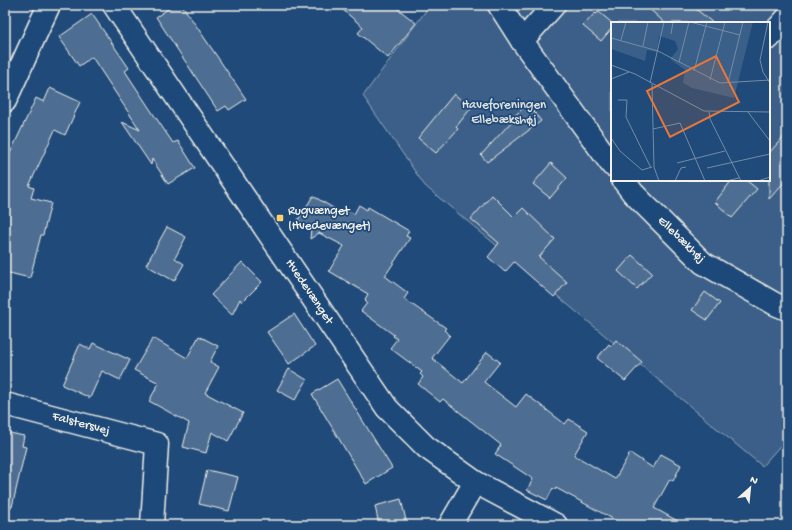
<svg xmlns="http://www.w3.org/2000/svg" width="792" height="530" font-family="'Gochi Hand',sans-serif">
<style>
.green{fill:#3a5f88;stroke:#97a8b8;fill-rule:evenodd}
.building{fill:#4d6e92;stroke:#f4f1e8}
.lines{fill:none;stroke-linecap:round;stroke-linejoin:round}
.minor-casing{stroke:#f4f1e8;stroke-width:25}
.minor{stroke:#1f4a7a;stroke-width:22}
.poi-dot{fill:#ffd166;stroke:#1f4a7a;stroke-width:1.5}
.labels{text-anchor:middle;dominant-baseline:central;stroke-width:3.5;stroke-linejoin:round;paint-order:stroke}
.park-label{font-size:13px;fill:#e1e2de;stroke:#1f4a7a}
.poi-label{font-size:13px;fill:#f4f1e8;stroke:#1f4a7a;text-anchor:start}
.street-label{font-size:13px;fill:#f4f1e8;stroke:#1f4a7a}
.inset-road{fill:none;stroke:#748da6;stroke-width:1}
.view{fill:#ea7738;fill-opacity:0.15;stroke:#ea7738;stroke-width:2}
.inset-edge{fill:none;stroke:#f4f1e8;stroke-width:2}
</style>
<rect width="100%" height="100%" fill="#1f4a7a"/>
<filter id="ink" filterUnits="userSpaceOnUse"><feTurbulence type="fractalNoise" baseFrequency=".025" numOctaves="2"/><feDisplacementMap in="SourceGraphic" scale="8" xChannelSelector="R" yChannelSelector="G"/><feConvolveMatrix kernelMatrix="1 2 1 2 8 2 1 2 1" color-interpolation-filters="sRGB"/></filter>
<g filter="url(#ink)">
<path class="green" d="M 430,5 L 787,5 L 787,438 L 762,466 L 425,186 L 363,96 ZM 612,23 L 769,23 L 769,180 L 612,180 Z"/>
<g class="building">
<polygon points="174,5 182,5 246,99 229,110 226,106 218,111 156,17"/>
<polygon points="337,5 393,5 416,23 388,58 358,33 363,27"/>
<polygon points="645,5 691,5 713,23 665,23"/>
<polygon points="599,12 612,23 612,28 601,41 583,26 595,13 596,14"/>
<polygon points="92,14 129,68 125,71 150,109 173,143 178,141 195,168 168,184 152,159 151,165 122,122 140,130 92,57 79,66 59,37"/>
<polygon points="50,88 80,102 65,135 55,130 29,186 34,188 31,198 51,203 43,235 41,235 30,278 5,272 5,164 36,98 44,102"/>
<polygon points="454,94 471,108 456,127 458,129 436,153 418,138"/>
<polygon points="528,104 541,121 487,162 481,155 513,120 512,118"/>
<polygon points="787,133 787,179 769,199 769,153"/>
<polygon points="551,163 567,178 550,198 533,184"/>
<polygon points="732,180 746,180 757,189 732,218 715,202"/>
<polygon points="492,195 514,217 523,208 555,239 539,257 567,282 554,297 514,262 505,272 488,257 499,243 471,219"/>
<polygon points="313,196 340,212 344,207 354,214 359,205 367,210 368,207 409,231 406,236 410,238 385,276 408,293 404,299 446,328 444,330 450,335 432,358 463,383 487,352 500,362 484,382 516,407 526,394 565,424 569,419 588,431 574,455 615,479 630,453 653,468 661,454 681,465 673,481 670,479 654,508 685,525 624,525 556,488 555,490 553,488 547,500 527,490 533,479 495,454 501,445 443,399 440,402 418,384 423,377 420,374 422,372 390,348 397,339 393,336 394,335 361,311 367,303 365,301 366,300 365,299 368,294 329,271 344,246 319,233 310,239 311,228 298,220"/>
<polygon points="167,227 186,237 175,258 184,264 174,281 146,265"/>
<polygon points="632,255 652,273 637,289 618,271"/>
<polygon points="242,262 262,282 242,302 240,299 232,315 211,295"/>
<polygon points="705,292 720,303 707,320 692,310"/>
<polygon points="294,314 315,346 289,364 267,332"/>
<polygon points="199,336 218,346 210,362 219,367 205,393 243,413 228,441 212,432 206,453 183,447 189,423 149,401 159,383 134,370 153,338 187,358"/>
<polygon points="616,340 642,362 625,381 597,358 609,344 611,346"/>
<polygon points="93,343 130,360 120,380 102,371 90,398 62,385 80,344 90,349"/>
<polygon points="289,369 307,380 295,400 277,390"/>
<polygon points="337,379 392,468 366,484 312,394"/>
<polygon points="5,432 24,436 22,446 26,447 12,507 5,506"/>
<polygon points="207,470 238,477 229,511 199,504"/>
<polygon points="401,499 407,525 379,525 375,506"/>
</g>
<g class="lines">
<g class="minor-casing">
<g id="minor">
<polyline points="114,5 387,408 426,447 475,482 556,525"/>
<polyline points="499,5 522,41 612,165"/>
<polyline points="769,38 787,18"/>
<polyline points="522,41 554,5"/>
<polyline points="5,101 49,5"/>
<polyline points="623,180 633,193 703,263 775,304 787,309"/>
<polyline points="5,404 157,444 152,525"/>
<polyline points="450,525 475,482"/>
</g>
</g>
<use href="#minor" class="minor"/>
</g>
</g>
<rect class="poi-dot" x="276" y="214" width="8" height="8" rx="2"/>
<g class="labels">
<g class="park-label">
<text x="504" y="105">Haveforeningen<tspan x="504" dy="15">Ellebækshøj</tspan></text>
</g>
<g class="poi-label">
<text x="288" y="211">Rugvænget<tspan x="288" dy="15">(Hvedevænget)</tspan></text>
</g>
<g class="street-label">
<text transform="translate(681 240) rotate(44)">Ellebækhøj</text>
<text transform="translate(309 292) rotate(56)">Hvedevænget</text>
<text transform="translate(81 424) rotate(15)">Falstersvej</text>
</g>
</g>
<g transform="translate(611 22)">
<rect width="159" height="159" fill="#1f4a7a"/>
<path d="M 0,0 L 142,0 L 123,76 L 81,66 L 72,61 L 74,48 L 59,37 L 67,27 L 64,19 L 48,14 L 46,30 L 36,28 L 34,39 L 0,27 Z" fill="#3a5f88"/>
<path class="inset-road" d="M 79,0 L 129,13M 157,0 L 149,38 L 152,50 L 159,61M 60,12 L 62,0M 0,16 L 47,29 L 109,61 L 159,58M 10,18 L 15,0M 32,24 L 37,0M 68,40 L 78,0M 0,43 L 24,52 L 93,89 L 159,90M 83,49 L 96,0M 0,57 L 18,50M 99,58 L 114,0M 39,61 L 53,0M 117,61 L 132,0M 41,62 L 43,145 L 48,159M 7,78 L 16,78 L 15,95 L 40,146M 98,90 L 99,97 L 130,159M 137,90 L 159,119M 42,107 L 69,101 L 94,159M 0,116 L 9,129 L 31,148 L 41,145M 66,141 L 114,129M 96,146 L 159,132M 64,159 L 70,146 L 75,145M 115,159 L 128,156M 147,159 L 159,155"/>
<path class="view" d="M 105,34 L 128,80 L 59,115 L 36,69 Z"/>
<rect width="159" height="159" class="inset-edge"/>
</g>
<rect width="792" height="530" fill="none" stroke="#1f4a7a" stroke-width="20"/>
<rect x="10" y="10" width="772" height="510" fill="none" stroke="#f4f1e8" stroke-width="1.5" filter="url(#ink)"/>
<g transform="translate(750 488) rotate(27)" stroke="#1f4a7a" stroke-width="3" paint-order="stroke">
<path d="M0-3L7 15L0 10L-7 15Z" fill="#f4f1e8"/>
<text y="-6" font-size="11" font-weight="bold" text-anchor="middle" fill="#f4f1e8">N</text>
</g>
</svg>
